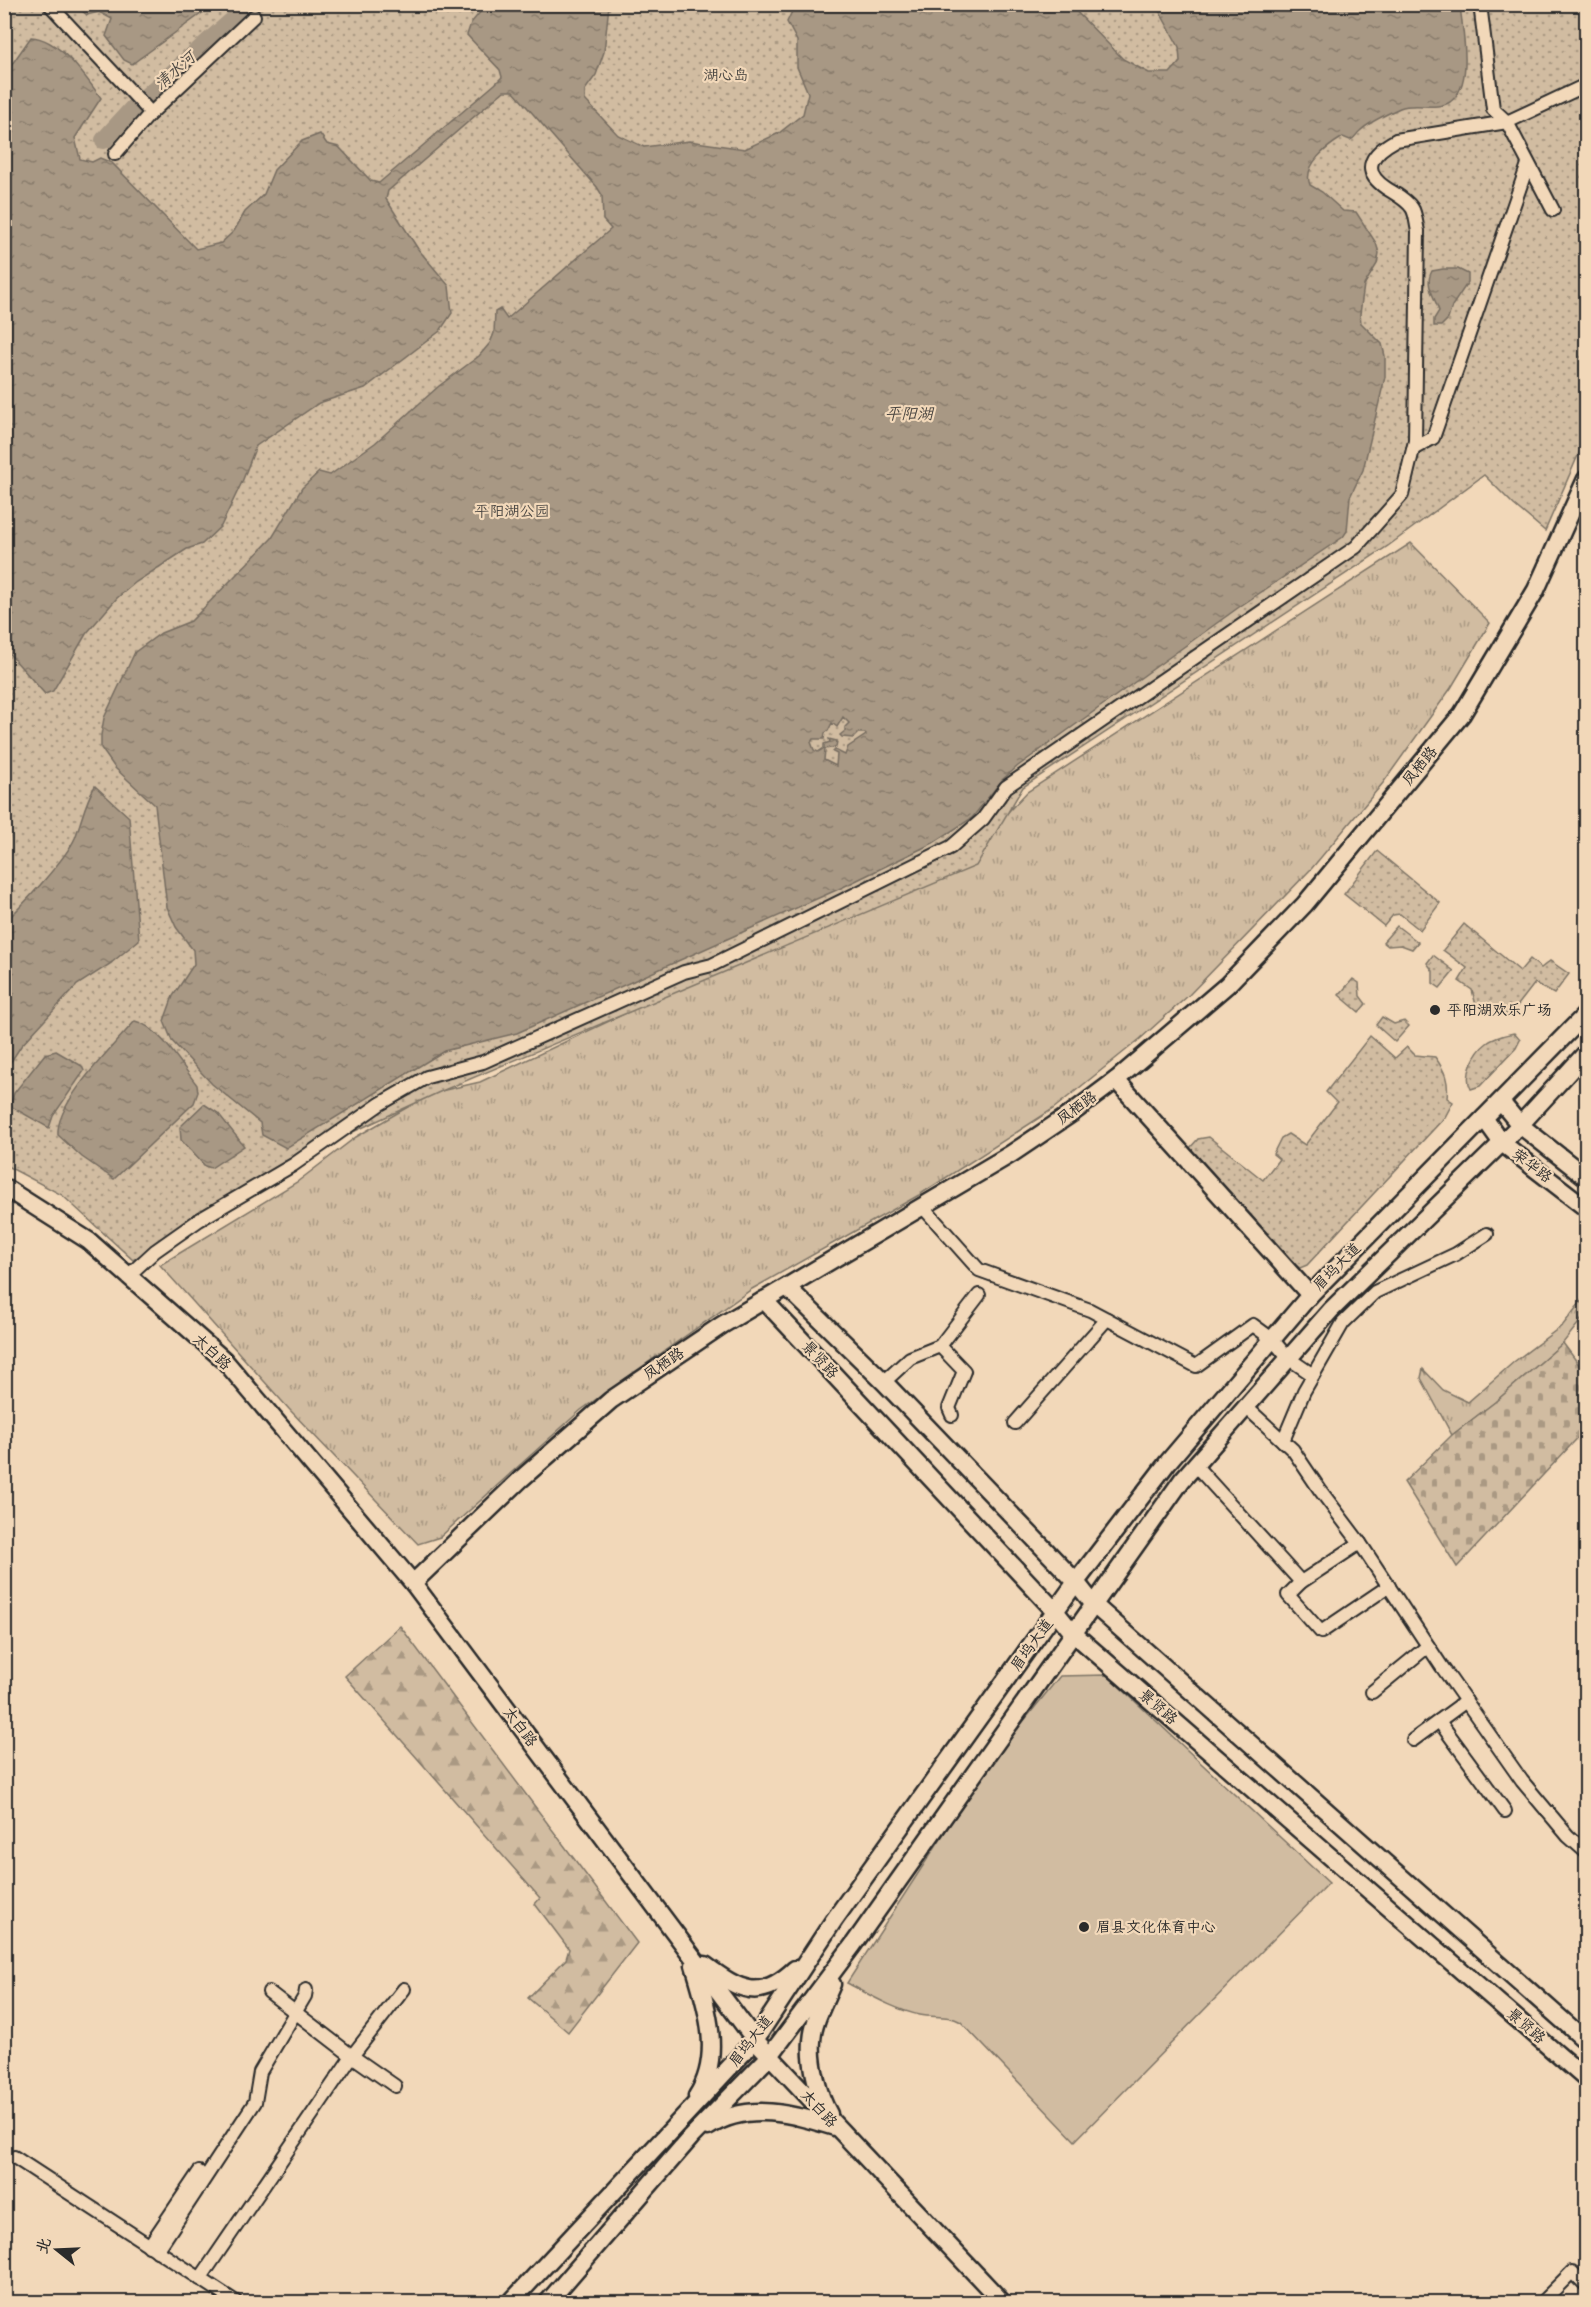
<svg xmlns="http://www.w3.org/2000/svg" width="1591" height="2307" font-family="Pangolin,'LXGW WenKai TC',sans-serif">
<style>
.grass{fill:url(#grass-tufts);stroke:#7e7466;stroke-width:1.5}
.forest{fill:url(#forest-firs);stroke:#7e7466;stroke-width:1.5}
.cemetery{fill:url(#cemetery-stones);stroke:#7e7466;stroke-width:1.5}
.park{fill:url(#park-dots);stroke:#7e7466;stroke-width:1.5}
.pitch{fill:#d1bca1;stroke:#7e7466;stroke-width:1.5}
.water{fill:url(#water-ripples);stroke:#766c60;stroke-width:1.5;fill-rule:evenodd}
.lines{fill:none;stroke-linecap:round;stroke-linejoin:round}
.river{stroke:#a89884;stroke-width:18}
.street-casing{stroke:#2b2b2b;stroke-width:16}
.secondary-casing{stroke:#2b2b2b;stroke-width:21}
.street{stroke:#f2d8b9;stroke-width:12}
.secondary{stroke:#f2d8b9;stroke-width:16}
.poi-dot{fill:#2b2b2b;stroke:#f2d8b9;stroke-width:2}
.labels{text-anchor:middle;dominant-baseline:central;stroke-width:4.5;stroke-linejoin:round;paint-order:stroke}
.park-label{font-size:15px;fill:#4c4843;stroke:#f2d8b9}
.street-label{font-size:15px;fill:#2b2b2b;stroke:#f2d8b9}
.poi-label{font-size:15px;fill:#2b2b2b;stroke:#f2d8b9;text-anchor:start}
.water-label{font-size:16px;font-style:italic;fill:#4a4641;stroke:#f2d8b9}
</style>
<defs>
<pattern id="grass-tufts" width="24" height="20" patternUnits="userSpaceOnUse" patternTransform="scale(1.5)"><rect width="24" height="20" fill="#d1bca1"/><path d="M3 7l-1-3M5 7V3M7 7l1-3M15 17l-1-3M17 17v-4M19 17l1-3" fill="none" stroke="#aa9983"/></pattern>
<pattern id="forest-firs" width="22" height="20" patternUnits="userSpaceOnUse" patternTransform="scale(1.5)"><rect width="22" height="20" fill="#d1bca1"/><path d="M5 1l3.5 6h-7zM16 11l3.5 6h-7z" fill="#aa9983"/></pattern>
<pattern id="cemetery-stones" width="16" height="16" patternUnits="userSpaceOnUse" patternTransform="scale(1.5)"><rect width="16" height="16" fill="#d1bca1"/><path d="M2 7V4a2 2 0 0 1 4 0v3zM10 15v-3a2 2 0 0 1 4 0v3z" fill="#aa9983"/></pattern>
<pattern id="park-dots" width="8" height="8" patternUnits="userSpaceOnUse" patternTransform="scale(1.5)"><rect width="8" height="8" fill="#d1bca1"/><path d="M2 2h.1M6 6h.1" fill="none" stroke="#aa9983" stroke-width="1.8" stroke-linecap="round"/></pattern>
<pattern id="water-ripples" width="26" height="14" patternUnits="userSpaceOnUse" patternTransform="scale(1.5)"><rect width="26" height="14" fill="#a89884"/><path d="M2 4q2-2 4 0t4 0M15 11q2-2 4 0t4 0" fill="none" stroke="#897c6c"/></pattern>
</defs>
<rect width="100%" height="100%" fill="#f2d8b9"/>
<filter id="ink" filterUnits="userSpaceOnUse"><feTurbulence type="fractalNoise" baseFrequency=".0167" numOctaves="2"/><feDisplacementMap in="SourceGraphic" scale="12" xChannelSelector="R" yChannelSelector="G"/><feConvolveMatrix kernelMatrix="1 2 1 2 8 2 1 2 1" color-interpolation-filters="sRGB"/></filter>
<g filter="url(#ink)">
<g class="grass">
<polygon points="1411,543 1490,623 1451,688 1383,783 1312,868 1189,995 1140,1039 1053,1109 919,1195 752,1289 581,1410 440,1537 418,1544 289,1409 160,1265 297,1182 356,1137 432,1093 480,1082 972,850 1027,792"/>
<polygon points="1586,1295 1586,1314 1563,1343 1495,1402 1452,1435 1421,1378 1423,1369 1443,1390 1468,1402 1515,1361 1563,1325"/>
</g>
<polygon class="forest" points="400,1626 637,1943 568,2032 528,1998 566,1959 569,1949 535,1904 540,1898 345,1676"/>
<polygon class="cemetery" points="1563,1343 1586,1374 1586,1429 1457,1567 1404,1482 1452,1435 1495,1402"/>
<g class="park">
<polygon points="4,5 1586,5 1586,437 1545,531 1514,505 1484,475 1388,546 1023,787 976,866 444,1090 279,1166 133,1260 62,1195 5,1165"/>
<polygon points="1377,851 1440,903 1420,930 1400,914 1393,915 1384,926 1344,894"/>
<path d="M 1464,924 L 1520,971 L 1530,959 L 1541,968 L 1550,961 L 1569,974 L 1554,994 L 1535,983 L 1511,1014 C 1497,1015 1488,1012 1476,1005 L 1472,990 L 1459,981 L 1467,968 L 1443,950 Z"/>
<polygon points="1397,926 1418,942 1412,949 1401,945 1388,946 1383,942"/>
<polygon points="1433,955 1454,971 1440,988 1433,983 1433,971 1427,963"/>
<polygon points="1353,979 1359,983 1360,996 1366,1004 1359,1012 1339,995"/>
<polygon points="1382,1017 1394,1024 1404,1021 1409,1026 1395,1042 1376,1025"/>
<path d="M 1514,1033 L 1520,1040 L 1516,1048 L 1480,1086 L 1471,1089 C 1463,1075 1475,1052 1487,1043 C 1495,1037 1505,1035 1514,1033 Z"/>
<path d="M 1370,1036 L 1395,1058 L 1407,1047 L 1415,1055 L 1435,1057 C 1445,1071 1449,1081 1447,1098 L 1453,1102 L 1445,1117 L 1307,1265 L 1300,1268 L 1291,1262 L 1189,1149 L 1198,1139 L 1209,1137 L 1263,1180 L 1279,1159 L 1273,1154 L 1281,1138 L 1288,1134 L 1305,1145 L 1337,1103 L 1326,1092 Z"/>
</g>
<path class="pitch" d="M 1107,1675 L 1329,1883 L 1075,2141 L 961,2022 C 948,2014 935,2018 920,2015 C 895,2010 870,1995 847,1983 L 989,1764 L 1060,1676 Z"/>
<g class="water">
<polygon points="75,5 209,5 205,11 132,64 124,60 106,36 112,19 99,12 87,15"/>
<path d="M 486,5 L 609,5 L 604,52 L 596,75 L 585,90 L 585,100 L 618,135 L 644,147 L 689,141 L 745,149 L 779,133 L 803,114 L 808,93 L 797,67 L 797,41 L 787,22 L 795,5 L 1070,5 L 1123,59 L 1149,73 L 1170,73 L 1180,62 L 1179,47 L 1156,5 L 1460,5 C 1462,30 1475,84 1450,102 C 1436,111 1415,102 1400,108 C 1389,113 1368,123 1360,131 C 1355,135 1356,138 1350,140 L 1343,137 C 1328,146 1302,165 1310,185 L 1322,192 L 1343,211 L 1356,212 L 1376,243 L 1379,253 L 1377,264 L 1364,285 L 1360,314 L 1361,323 L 1382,344 L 1385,356 L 1385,377 L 1363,470 L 1350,497 L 1347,531 L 1343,537 L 1242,605 L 1018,766 L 1002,780 L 972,818 L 933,843 L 841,888 L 517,1033 L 444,1051 L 286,1148 L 262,1135 L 260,1123 L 212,1084 L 172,1041 L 164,1021 L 173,996 L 194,964 L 193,950 L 176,927 L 167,907 L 155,805 L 115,768 L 101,748 L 101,735 L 104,718 L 135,652 L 161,633 L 191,621 L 272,538 L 302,488 L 319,472 L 330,475 L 375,443 L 439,386 L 479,356 L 490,343 L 494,333 L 495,312 L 500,309 L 507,319 L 611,229 L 603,220 L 602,195 L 597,187 L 513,91 L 504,91 L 388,191 L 386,199 L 418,249 L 449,286 L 452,313 L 440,331 L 365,388 L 319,403 L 256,446 L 242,482 L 221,526 L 202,544 L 187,549 L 136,582 L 117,598 L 86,634 L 53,691 L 45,694 L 5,649 L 5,74 L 31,37 C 59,38 86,77 101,98 L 75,138 L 80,159 L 92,162 L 100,158 L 112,163 L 196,249 L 221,243 L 234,231 L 245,212 L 264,194 L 274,170 L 302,141 L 320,134 L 327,144 L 339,147 L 371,181 L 379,183 L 495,84 L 502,77 L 500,70 L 467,35 L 471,23 ZM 843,717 L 849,723 L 845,727 L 845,731 L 840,735 L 842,737 L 853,738 L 858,733 L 865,733 L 866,735 L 848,747 L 845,755 L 835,750 L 833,752 L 837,754 L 836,766 L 824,760 L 825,749 L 836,747 L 837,741 L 829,739 L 830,742 L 824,744 L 824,748 L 818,752 L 814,750 L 811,742 L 813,739 L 824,739 L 825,733 L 828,731 L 832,723 L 837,727 Z"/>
<path d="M 1443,269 L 1458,269 L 1468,274 L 1468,282 L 1452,306 L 1448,319 L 1441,326 L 1434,326 L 1434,319 L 1439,311 C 1435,297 1424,285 1432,271 Z"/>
<path d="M 95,786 L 129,817 L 139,940 L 110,964 L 77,985 L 21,1046 L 5,1071 L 5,921 C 21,908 67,857 75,838 C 82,820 85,802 95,786 Z"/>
<path d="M 135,1021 C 159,1026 182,1066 197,1085 L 198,1092 L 194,1103 L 114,1179 L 82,1157 L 58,1135 C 55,1103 113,1046 135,1021 Z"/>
<polygon points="56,1051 82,1066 84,1071 53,1116 49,1128 10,1106 14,1093 45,1054"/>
<polygon points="204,1104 218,1113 244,1146 211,1168 205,1166 181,1140 180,1127"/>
</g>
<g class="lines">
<polyline class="river" points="104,140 133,108 250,5"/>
<g class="street-casing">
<g id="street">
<polyline points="49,4 151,113"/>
<polyline points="1480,4 1493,109 1507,122 1553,210"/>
<polyline points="115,154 148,116 254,16"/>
<polyline points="1413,449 1433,438 1528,164"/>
<polyline points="922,1206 979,1270 1090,1310 1196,1366 1253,1325 1272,1339 1288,1358 1313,1375"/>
<path d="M 128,1276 L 155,1251 L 199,1220 L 293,1165 L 380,1104 L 427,1077 L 483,1062 L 684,972 L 712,965 L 951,847 L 983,819 L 1006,787 L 1356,547 L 1402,495 L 1415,441 L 1418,231 C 1416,224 1416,214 1412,208 C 1406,199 1395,194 1386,188 C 1358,169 1374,152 1396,140 L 1507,122 L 1586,85"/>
<polyline points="940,1346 964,1371 949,1408 952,1415"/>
<polyline points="884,1382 910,1358 940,1346 979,1295"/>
<polyline points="1246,1407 1293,1450 1320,1490 1360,1543 1442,1667 1522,1781 1568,1836 1586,1852"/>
<polyline points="1015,1423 1107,1319"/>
<polyline points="1283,1441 1304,1391 1343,1323 1375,1292 1456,1254 1487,1234"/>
<polyline points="1195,1465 1301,1582"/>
<polyline points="1360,1543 1301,1582 1288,1595 1321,1632 1389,1586"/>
<polyline points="1372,1692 1428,1646"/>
<polyline points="1439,1721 1505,1811"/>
<polyline points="1413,1740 1466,1701"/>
<polyline points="269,1992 352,2056 395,2086"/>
<polyline points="14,2157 236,2302"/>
<polyline points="149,2246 199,2172"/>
<polyline points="157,2251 255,2102 260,2072 305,1996 306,1990"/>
<polyline points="200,2279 352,2056 404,1989"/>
<polyline points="1542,2302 1572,2272 1586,2286"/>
</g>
</g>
<g class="secondary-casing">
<g id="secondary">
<polyline points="1116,1080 1310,1295"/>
<polyline points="1501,1102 1520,1125 1586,1177"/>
<polyline points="1484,1118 1502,1143 1586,1208"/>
<polyline points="4,1187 89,1241 224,1360 413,1583 755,2040 1002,2302"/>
<polyline points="787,1287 884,1382 1076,1582 1094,1605 1586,2041"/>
<polyline points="764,1300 1056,1612 1073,1633 1586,2079"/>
<polyline points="413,1583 521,1479 611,1400 722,1325 1011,1154 1072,1113 1116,1080 1227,985 1305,904 1462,714 1536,590 1586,479"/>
<path d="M 694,1965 C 707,2007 723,2056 697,2096"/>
<path d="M 705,1965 C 740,1991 760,2002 795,1969"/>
<path d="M 829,2114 C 818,2095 810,2063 812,2041 C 813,2022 825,2001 832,1984"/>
<path d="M 708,2127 C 749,2101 792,2114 835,2127"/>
<polyline points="511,2302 755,2040 834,1920 1076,1582 1168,1462 1310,1295 1586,1014"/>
<polyline points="548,2302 691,2137 769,2057 853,1945 1182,1480 1331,1310 1520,1125 1586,1053"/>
</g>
</g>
<use href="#street" class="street"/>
<use href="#secondary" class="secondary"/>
</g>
</g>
<g class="poi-dot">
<circle cx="1435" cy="1010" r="6"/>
<circle cx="1084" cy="1927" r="6"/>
</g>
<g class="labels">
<g class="park-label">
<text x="726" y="75">湖心岛</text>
<text x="512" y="511">平阳湖公园</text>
</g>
<g class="street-label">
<text transform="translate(1420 766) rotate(-51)">凤栖路</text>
<text transform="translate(1077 1108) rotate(-36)">凤栖路</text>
<text transform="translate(1532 1166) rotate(37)">荣华路</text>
<text transform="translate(1337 1267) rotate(-45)">眉坞大道</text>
<text transform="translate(212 1352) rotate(43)">太白路</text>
<text transform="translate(820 1360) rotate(47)">景贤路</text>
<text transform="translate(664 1364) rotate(-34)">凤栖路</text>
<text transform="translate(1032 1645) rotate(-54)">眉坞大道</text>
<text transform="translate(1158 1707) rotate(41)">景贤路</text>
<text transform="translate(520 1727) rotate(53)">太白路</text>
<text transform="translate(1526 2026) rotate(41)">景贤路</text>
<text transform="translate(751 2041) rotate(-52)">眉坞大道</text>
<text transform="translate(819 2109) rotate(47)">太白路</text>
</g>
<g class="poi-label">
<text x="1447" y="1010">平阳湖欢乐广场</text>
<text x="1096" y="1927">眉县文化体育中心</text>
</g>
<g class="water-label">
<text transform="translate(175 71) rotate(-41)">清水河</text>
<text x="909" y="414">平阳湖</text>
</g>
</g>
<rect width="1591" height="2307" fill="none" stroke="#f2d8b9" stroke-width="24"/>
<rect x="12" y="12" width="1567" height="2283" fill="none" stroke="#2b2b2b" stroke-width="2" filter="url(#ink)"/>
<g transform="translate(57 2250) rotate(288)" stroke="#f2d8b9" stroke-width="4.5" paint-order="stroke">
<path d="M0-4.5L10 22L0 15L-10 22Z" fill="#2b2b2b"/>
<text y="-9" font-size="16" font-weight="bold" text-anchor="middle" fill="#2b2b2b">北</text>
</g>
</svg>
